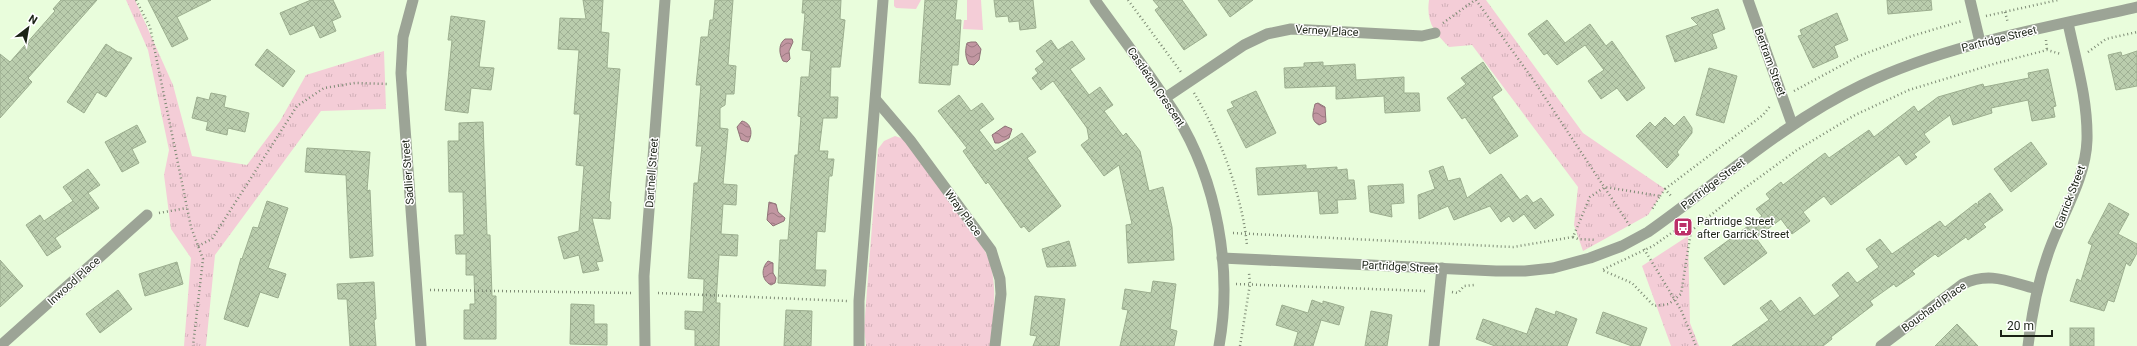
<svg xmlns="http://www.w3.org/2000/svg" width="2137" height="346" font-family="Roboto,sans-serif">
<style>
.grass{fill:#f4cdd7}
.park{fill:url(#park-tufts)}
.water{fill:url(#water-waves);stroke:#8f7377}
.building{fill:url(#building-cross-hatch);stroke:#9cae8f}
.lines{fill:none;stroke-linecap:round;stroke-linejoin:round}
.path{stroke:#7e8b75;stroke-width:2.5;stroke-dasharray:1 3;stroke-linecap:butt}
.minor{stroke:#9ca496;stroke-width:11}
.tertiary{stroke:#9ca496;stroke-width:11}
.labels{text-anchor:middle;dominant-baseline:central;stroke-width:3;stroke-linejoin:round;paint-order:stroke}
.street-label{font-size:11px;fill:#1b2216;stroke:#fff}
.poi-label{font-size:11px;fill:#1b2216;stroke:#fff;text-anchor:start}
</style>
<defs>
<pattern id="park-tufts" width="24" height="20" patternUnits="userSpaceOnUse"><rect width="24" height="20" fill="#f4cdd7"/><path d="M3 7l-1-3M5 7V3M7 7l1-3M15 17l-1-3M17 17v-4M19 17l1-3" fill="none" stroke="#d1b0b8"/></pattern>
<pattern id="water-waves" width="16" height="10" patternUnits="userSpaceOnUse"><rect width="16" height="10" fill="#c196a1"/><path d="M0 5q4-4 8 0t8 0" fill="none" stroke="#9c7a82"/></pattern>
<pattern id="building-cross-hatch" width="8" height="8" patternUnits="userSpaceOnUse"><rect width="8" height="8" fill="#bacdad"/><path d="M0 0l8 8M0 8l8-8" fill="none" stroke="#9fb094"/></pattern>
</defs>
<rect width="100%" height="100%" fill="#e9fddc"/>
<g class="grass">
<polygon points="894,0 921,0 916,9 896,8 894,6"/>
<polygon points="967,0 981,0 983,30 963,29 964,20 967,20"/>
</g>
<g class="park">
<polygon points="126,0 135,0 173,85 192,156 247,165 280,121 306,75 384,51 386,109 321,111 215,255 206,346 184,346 191,258 171,229 164,175 169,150 148,50"/>
<path d="M 1429,0 L 1486,0 L 1583,133 L 1665,189 L 1648,215 L 1583,251 L 1574,225 L 1578,187 L 1472,45 L 1449,47 C 1434,32 1426,22 1429,0 Z"/>
<path d="M 895,136 L 904,139 L 908,142 L 985,251 C 1000,281 993,314 990,346 L 866,346 L 864,329 L 878,149 L 884,141 Z"/>
<polygon points="1688,236 1690,323 1699,346 1671,346 1642,266"/>
</g>
<g class="water">
<path d="M 785,39 L 792,39 L 793,42 L 789,51 L 790,59 L 787,62 L 783,61 C 779,54 778,44 785,39 Z"/>
<path d="M 971,42 L 976,42 L 981,49 L 979,60 L 974,65 L 969,64 C 965,57 965,50 967,43 Z"/>
<path d="M 1318,103 L 1325,107 L 1326,122 L 1319,125 C 1310,120 1313,113 1315,104 Z"/>
<path d="M 742,121 C 752,123 753,135 748,142 L 741,140 L 737,127 Z"/>
<polygon points="1005,126 1012,129 1009,138 999,143 995,143 992,135"/>
<polygon points="769,202 776,204 778,212 785,218 784,221 773,226 767,220"/>
<path d="M 768,261 L 773,263 L 773,273 L 776,278 L 775,283 L 771,285 C 761,280 761,268 768,261 Z"/>
</g>
<g class="building">
<polygon points="61,0 97,0 28,78 32,82 0,118 0,54 10,62 55,11 53,9"/>
<polygon points="148,0 211,0 177,17 188,39 172,47"/>
<polygon points="311,0 333,0 341,17 332,21 336,31 320,38 314,25 290,35 280,13"/>
<polygon points="583,0 603,0 601,32 609,33 607,68 620,69 609,201 611,202 610,219 592,218 603,261 596,262 599,270 583,273 579,255 564,259 558,237 579,231 584,166 576,165 580,114 574,114 579,50 558,49 560,18 586,19"/>
<polygon points="715,0 733,0 728,65 736,66 734,94 726,94 725,105 720,108 720,128 728,129 723,184 737,185 736,205 723,204 721,234 738,235 737,256 719,255 716,303 720,303 719,346 695,346 695,330 685,329 685,311 703,312 704,279 688,278 694,183 698,183 702,146 696,146 701,85 696,85 701,37 708,37 710,20 713,20"/>
<polygon points="803,0 841,0 840,19 845,20 840,67 831,67 830,97 838,97 837,118 823,118 819,151 828,151 827,159 834,159 832,176 829,176 825,232 817,231 815,270 826,270 825,286 778,283 780,240 788,240 795,155 798,155 801,117 798,116 801,77 809,77 811,51 802,50 805,13 802,13"/>
<polygon points="925,0 957,0 955,20 961,20 958,65 952,65 950,85 919,83"/>
<polygon points="994,0 1033,0 1036,28 1020,30 1019,21 1009,22 1008,16 996,17"/>
<polygon points="1153,0 1182,0 1207,35 1184,50 1155,10 1159,7"/>
<polygon points="1218,0 1253,0 1230,17"/>
<polygon points="1887,0 1931,0 1932,10 1888,14"/>
<polygon points="1718,9 1725,29 1712,34 1717,48 1675,62 1666,36 1698,25 1691,18"/>
<polygon points="1837,13 1848,40 1834,46 1838,57 1813,68 1798,36 1802,35 1800,30"/>
<polygon points="451,16 485,21 479,67 494,68 491,90 471,88 468,113 445,110 452,40 448,40"/>
<polygon points="1547,20 1565,43 1590,24 1606,46 1612,41 1645,88 1627,101 1617,88 1601,99 1588,81 1604,70 1585,45 1557,65 1547,53 1544,55 1528,34"/>
<polygon points="1051,40 1058,50 1072,41 1085,59 1070,69 1089,95 1100,87 1113,105 1104,111 1123,136 1126,133 1140,151 1149,191 1163,187 1172,227 1174,260 1128,263 1126,225 1132,224 1119,165 1104,176 1081,145 1089,139 1087,128 1053,81 1041,90 1032,78 1038,73 1035,69 1044,62 1036,51"/>
<polygon points="106,44 118,52 120,52 132,58 106,97 97,92 84,113 67,102"/>
<polygon points="267,49 295,71 283,87 255,65"/>
<polygon points="2137,51 2137,86 2116,90 2108,55 2121,52 2122,56"/>
<polygon points="1323,62 1323,66 1355,64 1356,80 1404,77 1404,93 1419,93 1420,111 1385,113 1384,96 1336,99 1336,86 1285,88 1284,68 1304,67 1304,63"/>
<polygon points="1483,62 1502,90 1492,97 1518,136 1490,154 1465,117 1462,119 1447,98 1466,84 1461,78"/>
<polygon points="1709,68 1737,76 1724,123 1696,115"/>
<polygon points="2048,69 2056,106 2053,107 2055,117 2032,121 2028,100 1991,108 1992,113 1953,125 1950,115 1924,134 1930,142 1914,154 1917,157 1906,165 1899,155 1831,205 1824,196 1803,212 1810,221 1792,234 1781,219 1756,238 1767,253 1724,285 1704,258 1762,216 1756,209 1770,199 1766,194 1781,182 1783,185 1825,153 1829,158 1869,130 1874,137 1914,106 1918,112 1938,97 1983,84 1984,87 2029,78 2028,73"/>
<polygon points="1256,91 1276,133 1246,148 1227,110 1234,107 1231,102"/>
<polygon points="211,93 226,96 224,107 249,113 245,132 228,128 227,135 206,130 208,122 192,118 197,97 209,100"/>
<polygon points="959,95 971,111 982,103 994,119 979,130 995,151 1022,133 1036,152 1027,158 1061,206 1029,232 1024,226 1021,228 988,182 986,184 963,151 967,148 938,111"/>
<polygon points="1684,116 1692,128 1692,133 1677,152 1679,155 1667,168 1636,136 1650,122 1655,127 1665,117 1674,126"/>
<polygon points="483,122 487,235 490,235 492,296 496,296 496,339 464,339 464,310 470,310 470,304 475,304 474,275 466,275 466,254 456,254 455,235 464,235 463,192 449,192 448,141 459,141 459,123"/>
<polygon points="137,125 146,142 132,149 139,163 122,172 105,142"/>
<polygon points="2031,142 2047,164 2011,192 1994,169"/>
<polygon points="307,148 370,152 367,191 370,190 373,256 350,258 346,175 305,172"/>
<polygon points="1306,165 1306,169 1337,167 1337,170 1347,169 1348,180 1354,180 1356,199 1337,200 1338,213 1320,214 1318,191 1258,195 1256,168"/>
<polygon points="1443,166 1448,181 1460,178 1467,198 1501,174 1520,200 1527,195 1533,203 1541,198 1554,215 1535,229 1524,214 1513,222 1509,216 1501,222 1490,206 1454,220 1448,206 1419,219 1418,195 1435,189 1429,171"/>
<polygon points="88,169 100,185 88,193 99,208 55,238 61,247 47,256 26,225 40,215 44,221 73,201 63,187"/>
<polygon points="1403,184 1404,203 1391,204 1392,217 1370,212 1368,186"/>
<polygon points="1990,193 2003,210 1983,224 1986,227 1968,240 1966,237 1938,257 1935,254 1912,271 1915,274 1896,287 1894,284 1870,301 1873,305 1831,337 1832,339 1823,346 1732,346 1769,320 1760,308 1771,300 1780,312 1800,297 1814,316 1840,296 1832,285 1848,272 1857,283 1879,267 1866,249 1880,239 1892,254 1940,221 1945,227 1976,203 1979,207 1978,202"/>
<polygon points="267,201 288,208 268,268 286,274 278,298 260,292 248,327 224,319 241,258 242,259 253,227 258,228"/>
<polygon points="2109,203 2129,214 2118,234 2137,244 2137,253 2130,266 2126,263 2114,302 2108,300 2104,311 2070,301 2077,279 2081,281 2092,245 2088,243"/>
<polygon points="1069,241 1076,266 1047,267 1042,249"/>
<polygon points="0,260 23,286 0,307"/>
<polygon points="177,262 183,284 145,296 139,274"/>
<polygon points="1153,281 1176,284 1170,329 1177,331 1174,346 1120,346 1128,310 1122,309 1125,289 1151,293"/>
<polygon points="374,282 376,319 374,320 376,346 350,346 347,299 338,299 337,284"/>
<polygon points="118,290 132,309 100,333 86,314"/>
<polygon points="1035,296 1065,299 1059,346 1033,346 1037,336 1030,335"/>
<polygon points="1312,300 1323,304 1323,301 1344,307 1339,325 1321,320 1313,346 1294,346 1298,332 1276,325 1282,305 1308,313"/>
<polygon points="571,304 594,305 594,324 607,324 607,345 570,344"/>
<polygon points="1536,308 1555,315 1556,311 1577,319 1567,346 1495,346 1476,339 1483,319 1527,334"/>
<polygon points="786,310 812,311 811,346 784,346"/>
<polygon points="1371,311 1392,315 1387,346 1365,346"/>
<polygon points="1603,312 1647,328 1640,346 1632,346 1596,333"/>
<polygon points="1957,324 1978,346 1935,346"/>
<rect x="2070" y="328" width="24" height="18"/>
</g>
<g class="lines">
<g class="path">
<polyline points="136,0 150,27 191,227 203,259 193,346"/>
<polyline points="1128,0 1181,72"/>
<polyline points="1476,0 1534,81 1630,226"/>
<polyline points="2005,12 2008,23"/>
<polyline points="1986,16 2058,0"/>
<polyline points="1443,23 1475,0"/>
<polyline points="2046,40 2047,50"/>
<polyline points="2088,52 2106,39 2137,32"/>
<polyline points="1794,91 1859,56 1912,36 1962,21"/>
<path d="M 1194,93 C 1220,135 1243,198 1247,246"/>
<polyline points="1665,189 1763,115 1771,105"/>
<polyline points="1660,196 1665,189 1672,197"/>
<polyline points="159,213 187,208"/>
<polygon points="1680,227 1691,231 1681,294 1669,304 1654,306 1632,283 1602,270 1653,246"/>
<polyline points="1691,231 1742,190 1797,150 1855,115 1909,90 1997,63 2047,50 2061,54"/>
<polyline points="1233,233 1513,247 1573,237 1590,197 1605,187 1660,196 1651,211"/>
<polyline points="1573,237 1578,239 1596,240"/>
<polyline points="198,246 212,239 297,106 324,88 355,83 389,84"/>
<polyline points="1644,249 1681,310 1696,346"/>
<polyline points="1236,284 1427,291"/>
<polyline points="430,290 631,293"/>
<polyline points="1452,292 1458,293 1464,286 1474,285"/>
<polyline points="658,293 847,301"/>
<polyline points="1240,346 1250,284 1249,273"/>
</g>
<g class="minor">
<polyline points="413,0 403,37 401,73 421,346"/>
<polyline points="1748,0 1792,124"/>
<polyline points="1970,0 1980,42"/>
<polyline points="1165,98 1244,45 1267,34 1291,29 1422,36 1435,33"/>
<polyline points="876,100 910,140 991,250 1000,279 1001,294 995,346"/>
<polyline points="0,346 147,215"/>
<polyline points="645,346 644,276 665,0"/>
<polyline points="859,346 859,301 883,0"/>
<polyline points="1434,346 1442,268"/>
<path d="M 1881,346 L 1963,284 C 1990,271 2009,282 2037,289"/>
<path d="M 2028,346 C 2032,310 2039,276 2052,243 C 2065,210 2086,176 2087,140 C 2088,100 2076,61 2068,23"/>
</g>
<g class="tertiary">
<path d="M 1095,0 C 1122,38 1151,75 1176,115 C 1217,181 1233,269 1219,346"/>
<path d="M 1222,258 L 1496,271 L 1525,271 L 1553,268 L 1590,258 L 1622,246 L 1648,232 C 1719,182 1783,123 1862,85 C 1948,44 2044,28 2137,7"/>
</g>
</g>
<defs>
<g id="bus-square" transform="scale(1)"><rect x="-9" y="-9" width="18" height="18" rx="4" fill="#bc3068" stroke="#fff"/><path d="M-5-6H5V4H4V6H2V4H-2V6H-4V4H-5ZM-3.5-4V0h7V-4ZM-3.5 1.2v1.5H-2V1.2ZM2 1.2v1.5H3.5V1.2Z" fill="#fff"/></g>
</defs>
<g fill-rule="evenodd">
<use href="#bus-square" x="1683" y="227"/>
</g>
<g class="labels">
<g class="street-label">
<text transform="translate(1327 31) rotate(3)">Verney Place</text>
<text transform="translate(1999 39) rotate(-14)">Partridge Street</text>
<text transform="translate(1770 62) rotate(70)">Bertram Street</text>
<text transform="translate(1156 87) rotate(56)">Castleton Crescent</text>
<text transform="translate(408 172) rotate(-94)">Sadlier Street</text>
<text transform="translate(652 173) rotate(-86)">Dartnell Street</text>
<text transform="translate(1713 184) rotate(-37)">Partridge Street</text>
<text transform="translate(2070 197) rotate(-69)">Garrick Street</text>
<text transform="translate(963 213) rotate(54)">Wray Place</text>
<text transform="translate(1400 267) rotate(3)">Partridge Street</text>
<text transform="translate(74 281) rotate(-42)">Inwood Place</text>
<text transform="translate(1934 307) rotate(-36)">Bouchard Place</text>
</g>
<g class="poi-label">
<text x="1697" y="221">Partridge Street<tspan x="1697" dy="13">after Garrick Street</tspan></text>
</g>
</g>
<g transform="translate(28 28) rotate(31)" stroke="#ffffff" stroke-width="3" paint-order="stroke">
<path d="M0-3L7 15L0 10L-7 15Z" fill="#1b2216"/>
<text y="-6" font-size="11" font-weight="bold" text-anchor="middle" fill="#1b2216">N</text>
</g>
<path d="M2001 330v6h51v-6" fill="none" stroke="#1b2216" stroke-width="2"/>
<text x="2007" y="330" font-size="12" fill="#1b2216" stroke="#ffffff" stroke-width="3" paint-order="stroke">20 m</text>
</svg>
